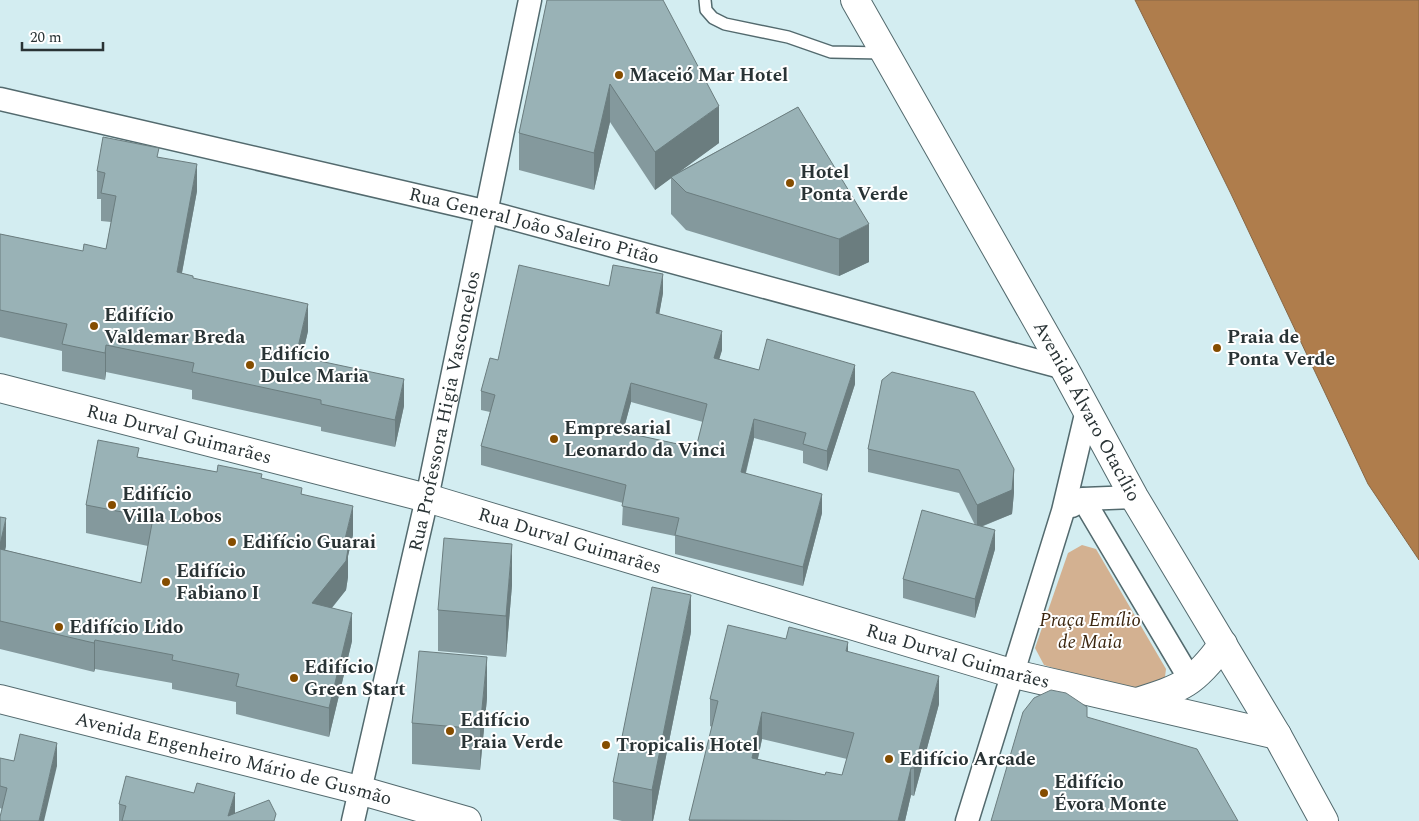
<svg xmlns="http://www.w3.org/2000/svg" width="1419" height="821" font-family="Spectral,serif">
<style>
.green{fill:#d3b191}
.water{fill:#af7d4c;stroke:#876745}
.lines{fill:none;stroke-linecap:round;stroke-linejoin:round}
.lane-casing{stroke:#536a6e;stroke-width:14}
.street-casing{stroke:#536a6e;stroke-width:25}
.secondary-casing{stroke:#536a6e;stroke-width:30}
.primary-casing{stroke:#536a6e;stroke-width:30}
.lane{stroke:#fff;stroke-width:11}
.street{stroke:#fff;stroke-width:22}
.secondary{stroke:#fff;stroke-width:28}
.primary{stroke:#fff;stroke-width:28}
.wall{fill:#84999d;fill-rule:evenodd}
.shaded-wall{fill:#6b7d7f}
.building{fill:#99b2b6;stroke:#6b7d7f;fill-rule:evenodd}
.poi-dot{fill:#854d00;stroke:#fff;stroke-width:2}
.labels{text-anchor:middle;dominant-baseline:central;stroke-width:4;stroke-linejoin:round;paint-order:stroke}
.poi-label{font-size:19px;font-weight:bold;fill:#293335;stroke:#fff;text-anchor:start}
.street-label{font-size:19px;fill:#293335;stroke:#fff}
.park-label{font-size:19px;font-style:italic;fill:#3b260f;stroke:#fff}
</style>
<rect width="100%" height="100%" fill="#d3edf1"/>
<polygon class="green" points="1082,545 1096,549 1166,669 1164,685 1138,695 1044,665 1035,648 1068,553"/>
<polygon class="water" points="1135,0 1419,0 1419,560 1368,484 1231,194"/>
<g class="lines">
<g class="lane-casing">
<polyline id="lane" points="705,0 706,10 713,18 725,24 788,37 831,52 883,53"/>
</g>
<g class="street-casing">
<g id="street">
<path id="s1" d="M 0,99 L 488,212 L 1064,368"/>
<polyline points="1083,499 1191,681"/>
<polyline points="1072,506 1083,499 1134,497"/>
<path id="s2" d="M 353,821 L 427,498 L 530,0"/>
<polyline points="967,821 1063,511 1087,410"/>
</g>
</g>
<g class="secondary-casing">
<g id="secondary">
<path id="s3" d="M 0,388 L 427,498 L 1014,674 L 1277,735"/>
<path id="s4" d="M 0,699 L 359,790 L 467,821"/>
<path d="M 1137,702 C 1182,688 1195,683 1223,644"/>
</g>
</g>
<g class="primary-casing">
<g id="primary">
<path id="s5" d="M 855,0 L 1064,368 L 1134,497 L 1277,735 L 1324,821"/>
</g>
</g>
<use href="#lane" class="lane"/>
<use href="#street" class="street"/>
<use href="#secondary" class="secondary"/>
<use href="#primary" class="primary"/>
</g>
<g class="wall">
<polygon points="547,0 719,143 677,173 798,107 869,262 839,276 686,230 671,214 671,178 655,190 610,122 594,190 519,170 519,133"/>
<polygon points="159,157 197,191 182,273 308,331 302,357 404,406 395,447 321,431 321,427 192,399 192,390 106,372 105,380 62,371 62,351 0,337 0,234 83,251 106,249 111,222 101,221 101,199 97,199 97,171"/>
<path d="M 609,286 L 663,293 L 659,314 L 722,350 L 719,359 L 759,370 L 855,384 L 827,471 L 803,463 L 803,451 L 754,438 L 746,473 L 822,513 L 803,586 L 675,554 L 675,536 L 622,525 L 623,503 L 481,465 L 481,446 L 490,412 L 481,410 L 481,391 ZM 631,402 L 703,422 L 696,448 L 623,432 Z"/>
<polygon points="882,380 1014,492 1012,514 981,527 995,549 975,618 903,598 903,579 975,525 959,493 868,472 868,449"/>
<polygon points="139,457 217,472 262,478 302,494 353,535 348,556 348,577 346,590 332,608 352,641 329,737 236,714 236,702 172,689 172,683 95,669 94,672 0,649 0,517 6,546 5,550 141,583 148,546 86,533 86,505"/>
<polygon points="512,585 506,657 438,651 438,610"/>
<polygon points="691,632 653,821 622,821 613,819 613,782"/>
<path d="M 786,639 L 848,652 L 939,704 L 914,796 L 911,795 L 905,821 L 689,821 L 712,727 L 710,726 L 710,699 ZM 762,739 L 847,759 L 842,775 L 825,775 L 758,759 Z"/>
<polygon points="487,698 480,770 412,764 412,723"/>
<polygon points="0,758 14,761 57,766 2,809 0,808"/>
<polygon points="119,804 235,814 276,821 119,821"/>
</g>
<g class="shaded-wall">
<polygon points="610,84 610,122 594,190 594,153"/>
<polygon points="719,106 719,143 655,190 655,152"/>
<polygon points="197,164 197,191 177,299 177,272"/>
<polygon points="869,224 869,262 839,276 839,239"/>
<polygon points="663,274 663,293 656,332 656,313"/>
<polygon points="308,304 308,331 296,383 296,356"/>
<polygon points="722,331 722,350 714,377 714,358"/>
<polygon points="106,345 106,372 105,380 105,353"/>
<polygon points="855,365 855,384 827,471 827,451"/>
<polygon points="404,379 404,406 395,447 395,420"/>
<polygon points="631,383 631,402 618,450 618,431"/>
<polygon points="754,419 754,438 741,491 741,472"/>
<polygon points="1014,469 1014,492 1012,514 977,528 977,505"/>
<polygon points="822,494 822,513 803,586 803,567"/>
<polygon points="353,506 353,535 348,556 348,577 346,590 312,632 312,603 345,539"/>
<polygon points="6,518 6,546 0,573 0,545"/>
<polygon points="995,530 995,549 975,618 975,599"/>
<polygon points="512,544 512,585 506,657 506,616"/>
<polygon points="691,595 691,632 653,821 652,821 652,790"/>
<polygon points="352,613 352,641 329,737 329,708"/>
<polygon points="95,640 95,669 94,672 94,643"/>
<polygon points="848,642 848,669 846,651"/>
<polygon points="487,657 487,698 480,770 480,729"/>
<polygon points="939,676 939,704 914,796 914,768"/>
<polygon points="762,712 762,739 752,785 752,758"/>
<polygon points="57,743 57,766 44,821 39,821"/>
<polygon points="911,768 911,795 905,821 898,821"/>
<polygon points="235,793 235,818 228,816"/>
</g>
<g class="building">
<polygon points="547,0 663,0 719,106 655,152 610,84 594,153 519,133"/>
<polygon points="798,107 869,224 839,239 686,192 671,177"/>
<polygon points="103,137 159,148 157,157 197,164 177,272 193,276 193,278 308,304 296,356 404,379 395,420 321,404 321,400 192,372 194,363 106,345 105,353 62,344 67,324 0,310 0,234 83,251 84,244 106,249 116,196 101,193 105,173 97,171"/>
<path d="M 519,265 L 609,286 L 613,265 L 663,274 L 656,313 L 722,331 L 714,358 L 759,370 L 767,339 L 855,365 L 827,451 L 803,444 L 806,433 L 754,419 L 741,472 L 822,494 L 803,567 L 675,535 L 679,518 L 622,506 L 626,485 L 481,446 L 495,395 L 481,391 L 490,358 L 498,360 ZM 631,383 L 707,404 L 696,448 L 618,431 Z"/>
<polygon points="892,372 974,392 1014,469 1012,490 977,505 959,470 868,449 882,380"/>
<polygon points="98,440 139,448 137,457 217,472 218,465 262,474 261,478 302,488 301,494 353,506 345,539 348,549 346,561 312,603 352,613 329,708 236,686 239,674 172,660 173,655 95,640 94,643 0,621 0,549 141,583 153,518 86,505"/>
<polygon points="922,510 995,530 975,599 903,579"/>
<polygon points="0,517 6,518 0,545"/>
<polygon points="444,538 512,544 506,616 438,610"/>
<polygon points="652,587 691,595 652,790 613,782"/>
<path d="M 728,625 L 786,639 L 789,627 L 816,634 L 848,642 L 846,651 L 939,676 L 914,768 L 911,768 L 898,821 L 689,820 L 718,701 L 710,699 ZM 762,712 L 854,733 L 842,775 L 826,772 L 825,775 L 752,758 Z"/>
<polygon points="419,651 487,657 480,729 412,723"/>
<polygon points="1051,690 1066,693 1087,707 1087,717 1197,749 1238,821 991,821 1023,712 1034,698"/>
<polygon points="20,734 57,743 39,821 0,821 0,817 7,788 0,786 0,758 14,761"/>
<polygon points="126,776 194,793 197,783 235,793 228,816 269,800 276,814 274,821 122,821 126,806 119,804"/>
</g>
<g class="poi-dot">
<circle cx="619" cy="75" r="5"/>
<circle cx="790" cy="183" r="5"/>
<circle cx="94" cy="326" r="5"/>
<circle cx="1217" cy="348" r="5"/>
<circle cx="250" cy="365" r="5"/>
<circle cx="554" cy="439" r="5"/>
<circle cx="112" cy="505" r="5"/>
<circle cx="232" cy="542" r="5"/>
<circle cx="166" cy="582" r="5"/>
<circle cx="59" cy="627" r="5"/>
<circle cx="294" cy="678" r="5"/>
<circle cx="450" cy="731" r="5"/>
<circle cx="606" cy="745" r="5"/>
<circle cx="889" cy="759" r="5"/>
<circle cx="1044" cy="793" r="5"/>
</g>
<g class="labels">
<g class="poi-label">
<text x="629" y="75">Maceió Mar Hotel</text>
<text x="800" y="172">Hotel<tspan x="800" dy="22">Ponta Verde</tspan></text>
<text x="104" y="315">Edifício<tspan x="104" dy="22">Valdemar Breda</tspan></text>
<text x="1227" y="337">Praia de<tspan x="1227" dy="22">Ponta Verde</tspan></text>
<text x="260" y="354">Edifício<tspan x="260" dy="22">Dulce Maria</tspan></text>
<text x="564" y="428">Empresarial<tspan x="564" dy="22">Leonardo da Vinci</tspan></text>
<text x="122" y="494">Edifício<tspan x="122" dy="22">Villa Lobos</tspan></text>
<text x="242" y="542">Edifício Guarai</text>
<text x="176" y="571">Edifício<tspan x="176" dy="22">Fabiano I</tspan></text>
<text x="69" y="627">Edifício Lido</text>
<text x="304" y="667">Edifício<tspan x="304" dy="22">Green Start</tspan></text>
<text x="460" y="720">Edifício<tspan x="460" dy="22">Praia Verde</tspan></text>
<text x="616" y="745">Tropicalis Hotel</text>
<text x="899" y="759">Edifício Arcade</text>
<text x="1054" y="782">Edifício<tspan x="1054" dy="22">Évora Monte</tspan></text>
</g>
<g class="street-label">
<text stroke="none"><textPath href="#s1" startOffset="549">Rua General João Saleiro Pitão</textPath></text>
<text stroke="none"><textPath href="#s2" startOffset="420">Rua Professora Higia Vasconcelos</textPath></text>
<text stroke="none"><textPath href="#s5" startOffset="472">Avenida Álvaro Otacílio</textPath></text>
<text stroke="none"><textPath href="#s3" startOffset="185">Rua Durval Guimarães</textPath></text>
<text stroke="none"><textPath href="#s3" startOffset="590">Rua Durval Guimarães</textPath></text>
<text stroke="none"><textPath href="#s3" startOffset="995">Rua Durval Guimarães</textPath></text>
<text stroke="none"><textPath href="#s4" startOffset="241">Avenida Engenheiro Mário de Gusmão</textPath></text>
</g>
<g class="park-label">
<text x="1090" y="620">Praça Emílio<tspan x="1090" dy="22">de Maia</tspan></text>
</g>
</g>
<path d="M22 42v8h81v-8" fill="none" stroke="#293335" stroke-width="2.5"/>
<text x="30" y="42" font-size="15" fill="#293335" stroke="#ffffff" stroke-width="4" paint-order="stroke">20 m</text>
</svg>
